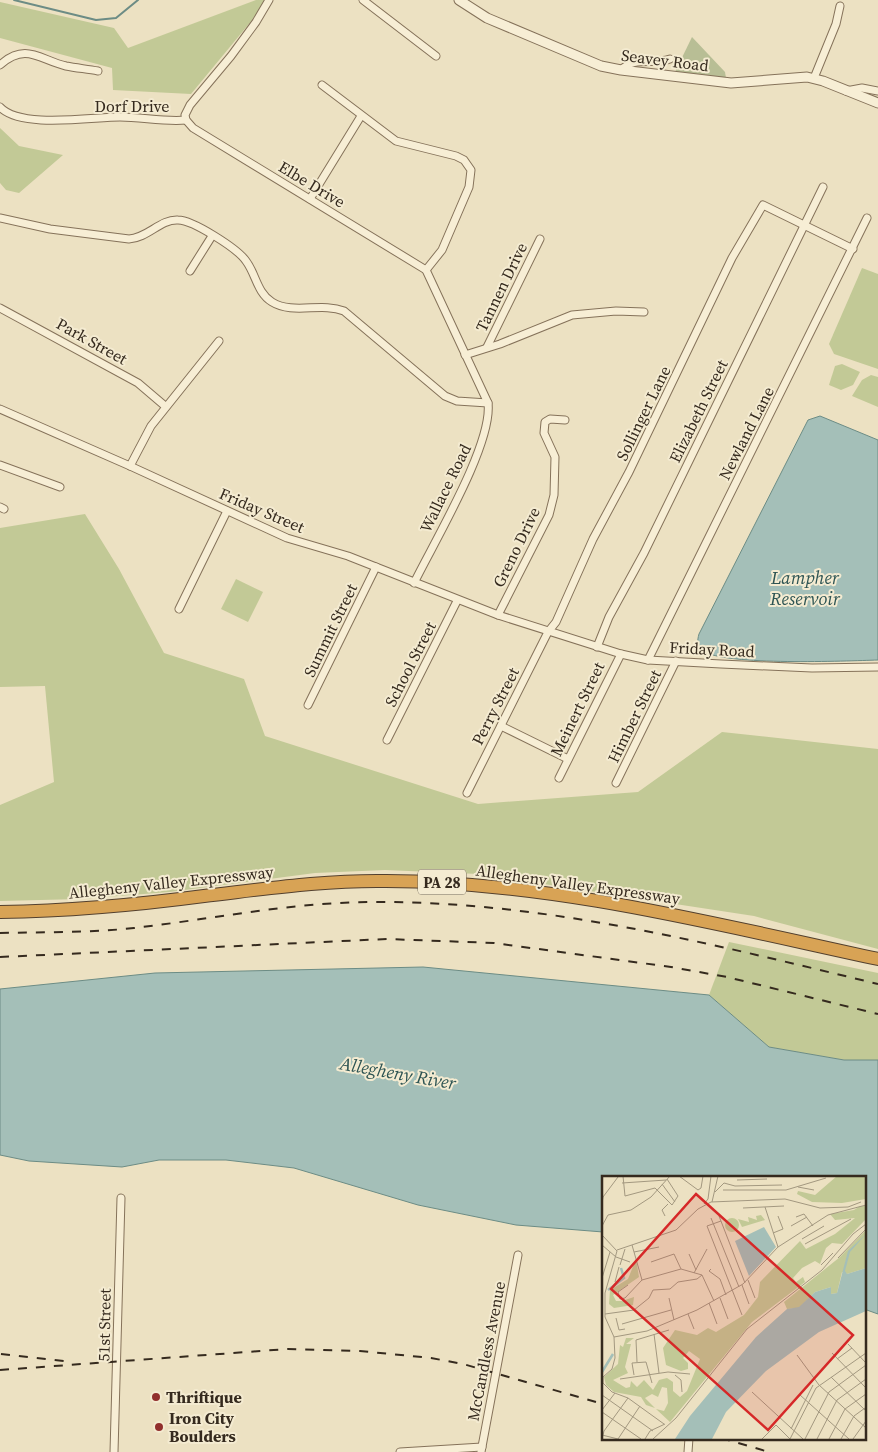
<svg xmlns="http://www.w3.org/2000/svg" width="878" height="1452" font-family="'Source Serif 4',serif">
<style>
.green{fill:#c2c996}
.cemetery{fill:#b8be95}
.water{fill:#a4bfb8;stroke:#6c8c85}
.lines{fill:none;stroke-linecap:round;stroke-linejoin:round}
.stream{stroke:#6c8c85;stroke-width:2}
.minor-casing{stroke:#85725a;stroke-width:9}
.tertiary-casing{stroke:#85725a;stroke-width:11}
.motorway-casing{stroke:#53402e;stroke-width:14}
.minor{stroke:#f7eed5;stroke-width:7}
.tertiary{stroke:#f7eed5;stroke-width:9}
.motorway{stroke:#d8a355;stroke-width:12}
.rail{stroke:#352a1e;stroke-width:2;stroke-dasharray:9 9;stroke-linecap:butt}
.poi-dot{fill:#912f2c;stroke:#f4ebd1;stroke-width:2}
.labels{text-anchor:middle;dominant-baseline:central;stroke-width:4;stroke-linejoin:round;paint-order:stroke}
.shield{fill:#f4ebd1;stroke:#6e6454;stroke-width:1}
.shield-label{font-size:15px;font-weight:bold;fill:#352a1e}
.street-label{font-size:16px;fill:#352a1e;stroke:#f4ebd1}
.poi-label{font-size:16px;font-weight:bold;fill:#352a1e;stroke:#f4ebd1;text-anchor:start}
.water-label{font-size:18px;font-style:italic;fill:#2d5453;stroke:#f4ebd1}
.inset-river{fill:none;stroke:#a4bfb8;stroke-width:2.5}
.inset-road{fill:none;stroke:#a39880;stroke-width:1}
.view{fill:#d62828;fill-opacity:0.15;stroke:#d62828;stroke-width:2.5}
.inset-edge{fill:none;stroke:#352a1e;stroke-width:2.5}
</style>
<rect width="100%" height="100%" fill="#ece1c2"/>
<g class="green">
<polygon points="256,0 265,0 253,19 191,94 113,90 112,68 0,38 0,2 114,28 128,48"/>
<polygon points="0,128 19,146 63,155 19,193 6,190 0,183"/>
<polygon points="862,268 878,274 878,369 834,354 829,344"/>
<polygon points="842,364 860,372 853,385 841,390 829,385 835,366"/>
<polygon points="871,375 878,377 878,407 852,396 862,380"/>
<polygon points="85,514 119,569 164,653 244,679 265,736 478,804 638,792 722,732 878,749 878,949 754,916 479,874 385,870 315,873 169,892 81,899 0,901 0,805 54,782 45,686 0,687 0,528"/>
<polygon points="236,579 263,592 248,622 221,609"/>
<polygon points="729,942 878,973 878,1060 844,1060 769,1047 709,995"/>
</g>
<polygon class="cemetery" points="692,37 725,72 726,78 675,72"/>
<g class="water">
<path d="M 820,416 L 878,440 L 878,660 C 846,661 726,666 703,651 C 697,646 697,641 699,634 L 808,420 Z"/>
<polygon points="423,967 709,995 769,1047 844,1060 878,1060 878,1314 864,1309 864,1177 603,1177 603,1232 516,1225 418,1205 294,1168 226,1160 159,1160 122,1167 29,1161 0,1155 0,989 155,973"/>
</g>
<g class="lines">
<polyline class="stream" points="14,0 96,20 116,18 138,0"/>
<g class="minor-casing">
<g id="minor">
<path d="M 269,0 L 256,22 L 231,56 L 190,105 L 185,115 L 186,120 L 193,128 L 426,270 L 488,403 C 493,444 434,542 414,583"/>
<polyline points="363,0 436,56"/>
<path d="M 0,65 C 26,42 40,60 66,66 C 76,68 87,69 98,71"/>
<path d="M 621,70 C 634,56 653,65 670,59"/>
<polyline points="814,78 836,24 840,6"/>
<polyline points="322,85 396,141 456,156 464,160 471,170 469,187 442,250 426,270"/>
<polyline points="846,91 862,88 878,91"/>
<path d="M 0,107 C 20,129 92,117 120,117 C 142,117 164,122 186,120"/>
<polyline points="310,199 361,116"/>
<path d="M 0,218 L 50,229 L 129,239 C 148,238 160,219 178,220 C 193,220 238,249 246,261 C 256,274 257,293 272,302 C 293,315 321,302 344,311 L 445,396 L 457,401 L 488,403"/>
<polyline points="190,271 212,236"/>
<polyline points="0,308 138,383 165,406"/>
<polyline points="487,347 540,239"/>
<polyline points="465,355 500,344 572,315 616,311 644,312"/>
<polyline points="0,409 130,466 287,538 348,556 498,615 621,654 648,660 721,664 812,668 878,667"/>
<polyline points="0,465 60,487"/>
<polyline points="130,466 151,426 219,341"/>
<polyline points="0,507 4,509"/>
<polyline points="179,609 227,511"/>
<polyline points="498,615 549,515 554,495 555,457 544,433 545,422 550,419 565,420"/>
<polyline points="597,647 609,617 644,553 823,187"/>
<polyline points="648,660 867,218"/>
<polyline points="308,705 376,567"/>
<polyline points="501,726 568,759"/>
<polyline points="387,740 457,601"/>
<polyline points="559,778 621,654"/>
<polyline points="616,783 676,661"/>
<polyline points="467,793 548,632 556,622 593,539 629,472 732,258 763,205 853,249"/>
<polyline points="114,1452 121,1198"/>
<polyline points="400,1452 482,1447"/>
<polyline points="481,1452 518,1255"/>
<polyline points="688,1452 689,1438"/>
</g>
</g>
<g class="tertiary-casing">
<polyline id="tertiary" points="459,0 487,18 601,66 621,70 731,83 807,77 823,81 878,103"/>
</g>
<g class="motorway-casing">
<path id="motorway" d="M 0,912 C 68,911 136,905 204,896 C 265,889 325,880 386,881 C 554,882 715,924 878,959"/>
</g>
<use href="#minor" class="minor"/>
<use href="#tertiary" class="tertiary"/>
<use href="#motorway" class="motorway"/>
<g class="rail">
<path d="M 0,933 C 44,932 89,933 134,928 C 213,919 293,902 373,902 C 545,901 712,944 878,984"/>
<polyline points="0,957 387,939 494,943 671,967 727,977 878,1014"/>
<polyline points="1,1354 64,1361"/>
<polyline points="0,1370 288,1349 360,1351 431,1358 463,1364 603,1404"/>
<polyline points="721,1438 769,1452"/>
</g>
</g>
<g class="poi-dot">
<circle cx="156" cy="1397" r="5"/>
<circle cx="159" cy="1427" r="5"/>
</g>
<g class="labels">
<rect class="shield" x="418" y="869.5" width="48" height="25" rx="4"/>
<g class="shield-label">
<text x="442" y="882">PA 28</text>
</g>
<g class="street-label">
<text transform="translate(665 60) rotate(7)">Seavey Road</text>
<text x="132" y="106">Dorf Drive</text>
<text transform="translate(312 184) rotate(31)">Elbe Drive</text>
<text transform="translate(501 287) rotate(-64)">Tannen Drive</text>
<text transform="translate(92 341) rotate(29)">Park Street</text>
<text transform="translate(698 411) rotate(-64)">Elizabeth Street</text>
<text transform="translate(643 413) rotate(-64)">Sollinger Lane</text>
<text transform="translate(746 433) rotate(-63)">Newland Lane</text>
<text transform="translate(445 488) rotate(-64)">Wallace Road</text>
<text transform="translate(262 510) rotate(23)">Friday Street</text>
<text transform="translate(516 547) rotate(-64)">Greno Drive</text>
<text transform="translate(330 630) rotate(-64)">Summit Street</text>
<text transform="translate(712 649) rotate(3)">Friday Road</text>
<text transform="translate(410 664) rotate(-63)">School Street</text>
<text transform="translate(495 706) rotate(-63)">Perry Street</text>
<text transform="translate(577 709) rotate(-64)">Meinert Street</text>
<text transform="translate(634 716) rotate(-64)">Himber Street</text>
<text transform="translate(171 882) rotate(-6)">Allegheny Valley Expressway</text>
<text transform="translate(578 884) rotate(8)">Allegheny Valley Expressway</text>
<text transform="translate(104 1325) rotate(-89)">51st Street</text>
<text transform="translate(486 1351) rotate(-79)">McCandless Avenue</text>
</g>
<g class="poi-label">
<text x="166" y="1397">Thriftique</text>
<text x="169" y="1418">Iron City<tspan x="169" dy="18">Boulders</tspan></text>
</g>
<g class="water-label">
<text x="805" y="577">Lampher<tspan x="805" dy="21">Reservoir</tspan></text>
<text transform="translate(398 1073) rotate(10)">Allegheny River</text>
</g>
</g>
<g transform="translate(602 1176)">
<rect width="264" height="264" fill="#ece1c2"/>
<path d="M 235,0 L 263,0 L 264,23 L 240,27 L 210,26 L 195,18 L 196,15 L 213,19 ZM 258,30 L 264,30 L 264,43 L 240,68 L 230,67 L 224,72 L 218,88 L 213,85 L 200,92 L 191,102 L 194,106 L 201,101 L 203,106 L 150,146 L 68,246 L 54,233 L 62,235 L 66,227 L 65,212 L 60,211 L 56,221 L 50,218 L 43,222 L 53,232 L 44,229 L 39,221 L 12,216 L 4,209 L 2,201 L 16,188 L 18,169 L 21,171 L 24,162 L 32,162 L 24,168 L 29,168 L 23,191 L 26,197 L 11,204 L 24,212 L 28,211 L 29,205 L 35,211 L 42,204 L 51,214 L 57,204 L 65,202 L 71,206 L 71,215 L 78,221 L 85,215 L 98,183 L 87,175 L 81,182 L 86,187 L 86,193 L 79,195 L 64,189 L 61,172 L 73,154 L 95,159 L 106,152 L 114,156 L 142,139 L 156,121 L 158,106 L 198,65 L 204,73 L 233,58 L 253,42 L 233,44 L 228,38 L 252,34 ZM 159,39 L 163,44 L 140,51 L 136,43 L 147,46 L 146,41 L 155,44 L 154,40 ZM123 49a7 7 0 1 1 14 0a7 7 0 1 1-14 0ZM 264,54 L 264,92 L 245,98 L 240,96 L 235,117 L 229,118 L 229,111 L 213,116 L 197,132 L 185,133 L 182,126 L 238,81 ZM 34,83 L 37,101 L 11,119 L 14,125 L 20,125 L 32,121 L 31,129 L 12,132 L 7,128 L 8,114 L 26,103 Z" fill="#c2c996"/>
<path d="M 162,51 L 174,71 L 147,100 L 133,65 ZM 264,58 L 248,76 L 243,95 L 245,98 L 264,92 L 264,135 L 217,156 L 164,195 L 124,236 L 110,263 L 73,263 L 88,240 L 154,161 L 185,133 L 197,131 L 213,116 L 229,111 L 229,118 L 235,117 L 246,75 Z" fill="#a4bfb8"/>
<path class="inset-river" d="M 6,114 L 22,102 L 19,92M 0,196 L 11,178"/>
<path class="inset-road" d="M 21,0 L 23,20 L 53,12 L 70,29 L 76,20 L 65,3M 77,0 L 96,14 L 99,12 L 101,0M 135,4 L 165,3M 20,7 L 64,4M 60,8 L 73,26M 196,11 L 212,14M 121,14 L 184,14 L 224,2M 113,16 L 122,7 L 133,10 L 180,9M 110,26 L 116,0M 0,27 L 1,21 L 16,1M 102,28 L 106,23 L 109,0M 163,31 L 176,71M 141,32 L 182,30M 63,40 L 60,34 L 66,28M 117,40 L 143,107M 194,41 L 202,38 L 211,50M 109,42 L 137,111M 119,45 L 105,50 L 140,139M 0,50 L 6,39 L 29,34 L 49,21 L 68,0M 189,50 L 205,41M 171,57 L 181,53 L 176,40M 0,59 L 15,75 L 3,117 L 3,141 L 12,161 L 13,182 L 10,193 L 1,201 L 1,207 L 10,216 L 26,222 L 62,248M 200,63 L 222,50M 203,68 L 249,43M 0,69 L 14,81 L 28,86M 30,69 L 40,104 L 79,93 L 100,99M 15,74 L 74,54 L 96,33 L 109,26 L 183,23 L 218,32 L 246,31 L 259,26M 32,76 L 57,71M 87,78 L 94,94M 236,82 L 264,53M 49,86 L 72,78 L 79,93M 18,89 L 23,73M 219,89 L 231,77M 109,93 L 107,95 L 118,103 L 124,119M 92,97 L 105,73M 100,99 L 112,125M 0,102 L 8,76M 146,104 L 153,122M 13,106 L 17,91M 26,109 L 16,116 L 18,123 L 23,122 L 40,104M 140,109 L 147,128M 67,122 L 72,144M 118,122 L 126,143M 107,127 L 115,148M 3,138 L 32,134 L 47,122 L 51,114 L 68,113 L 76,106 L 95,103 L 100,99M 86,138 L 92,153M 14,142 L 17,154 L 23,153M 20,148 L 69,134M 52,158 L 57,197M 12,161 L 45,155 L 95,134 L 141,108 L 176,71 L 226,39 L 264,29M 246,168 L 264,187M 0,171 L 0,187M 230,177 L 264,212M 195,179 L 217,209 L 264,252M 235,183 L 250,172M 35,186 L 34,164 L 67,154M 32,199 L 30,187 L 44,186 L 50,207M 73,199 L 79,204 L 80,216M 229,201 L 264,235M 212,202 L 198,219 L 247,263M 18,203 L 66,196 L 88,198M 150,216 L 201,263M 0,219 L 51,255M 0,234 L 13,217M 0,236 L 39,263M 189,253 L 211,209M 0,259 L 16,263M 0,263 L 2,255 L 26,222M 16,263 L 38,230M 43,263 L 48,255 L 63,248M 51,263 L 74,242 L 145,153 L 220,94 L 251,58 L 264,48M 160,263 L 174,249 L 188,263M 188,263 L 214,212 L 264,177M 203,263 L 227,216 L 264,189M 215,263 L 235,224 L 264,203M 227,263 L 243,233 L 264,218M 239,263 L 252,240 L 263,232M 251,263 L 264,245"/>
<path class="view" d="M 94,18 L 251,159 L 166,254 L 9,113 Z"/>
<rect width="264" height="264" class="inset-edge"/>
</g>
</svg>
